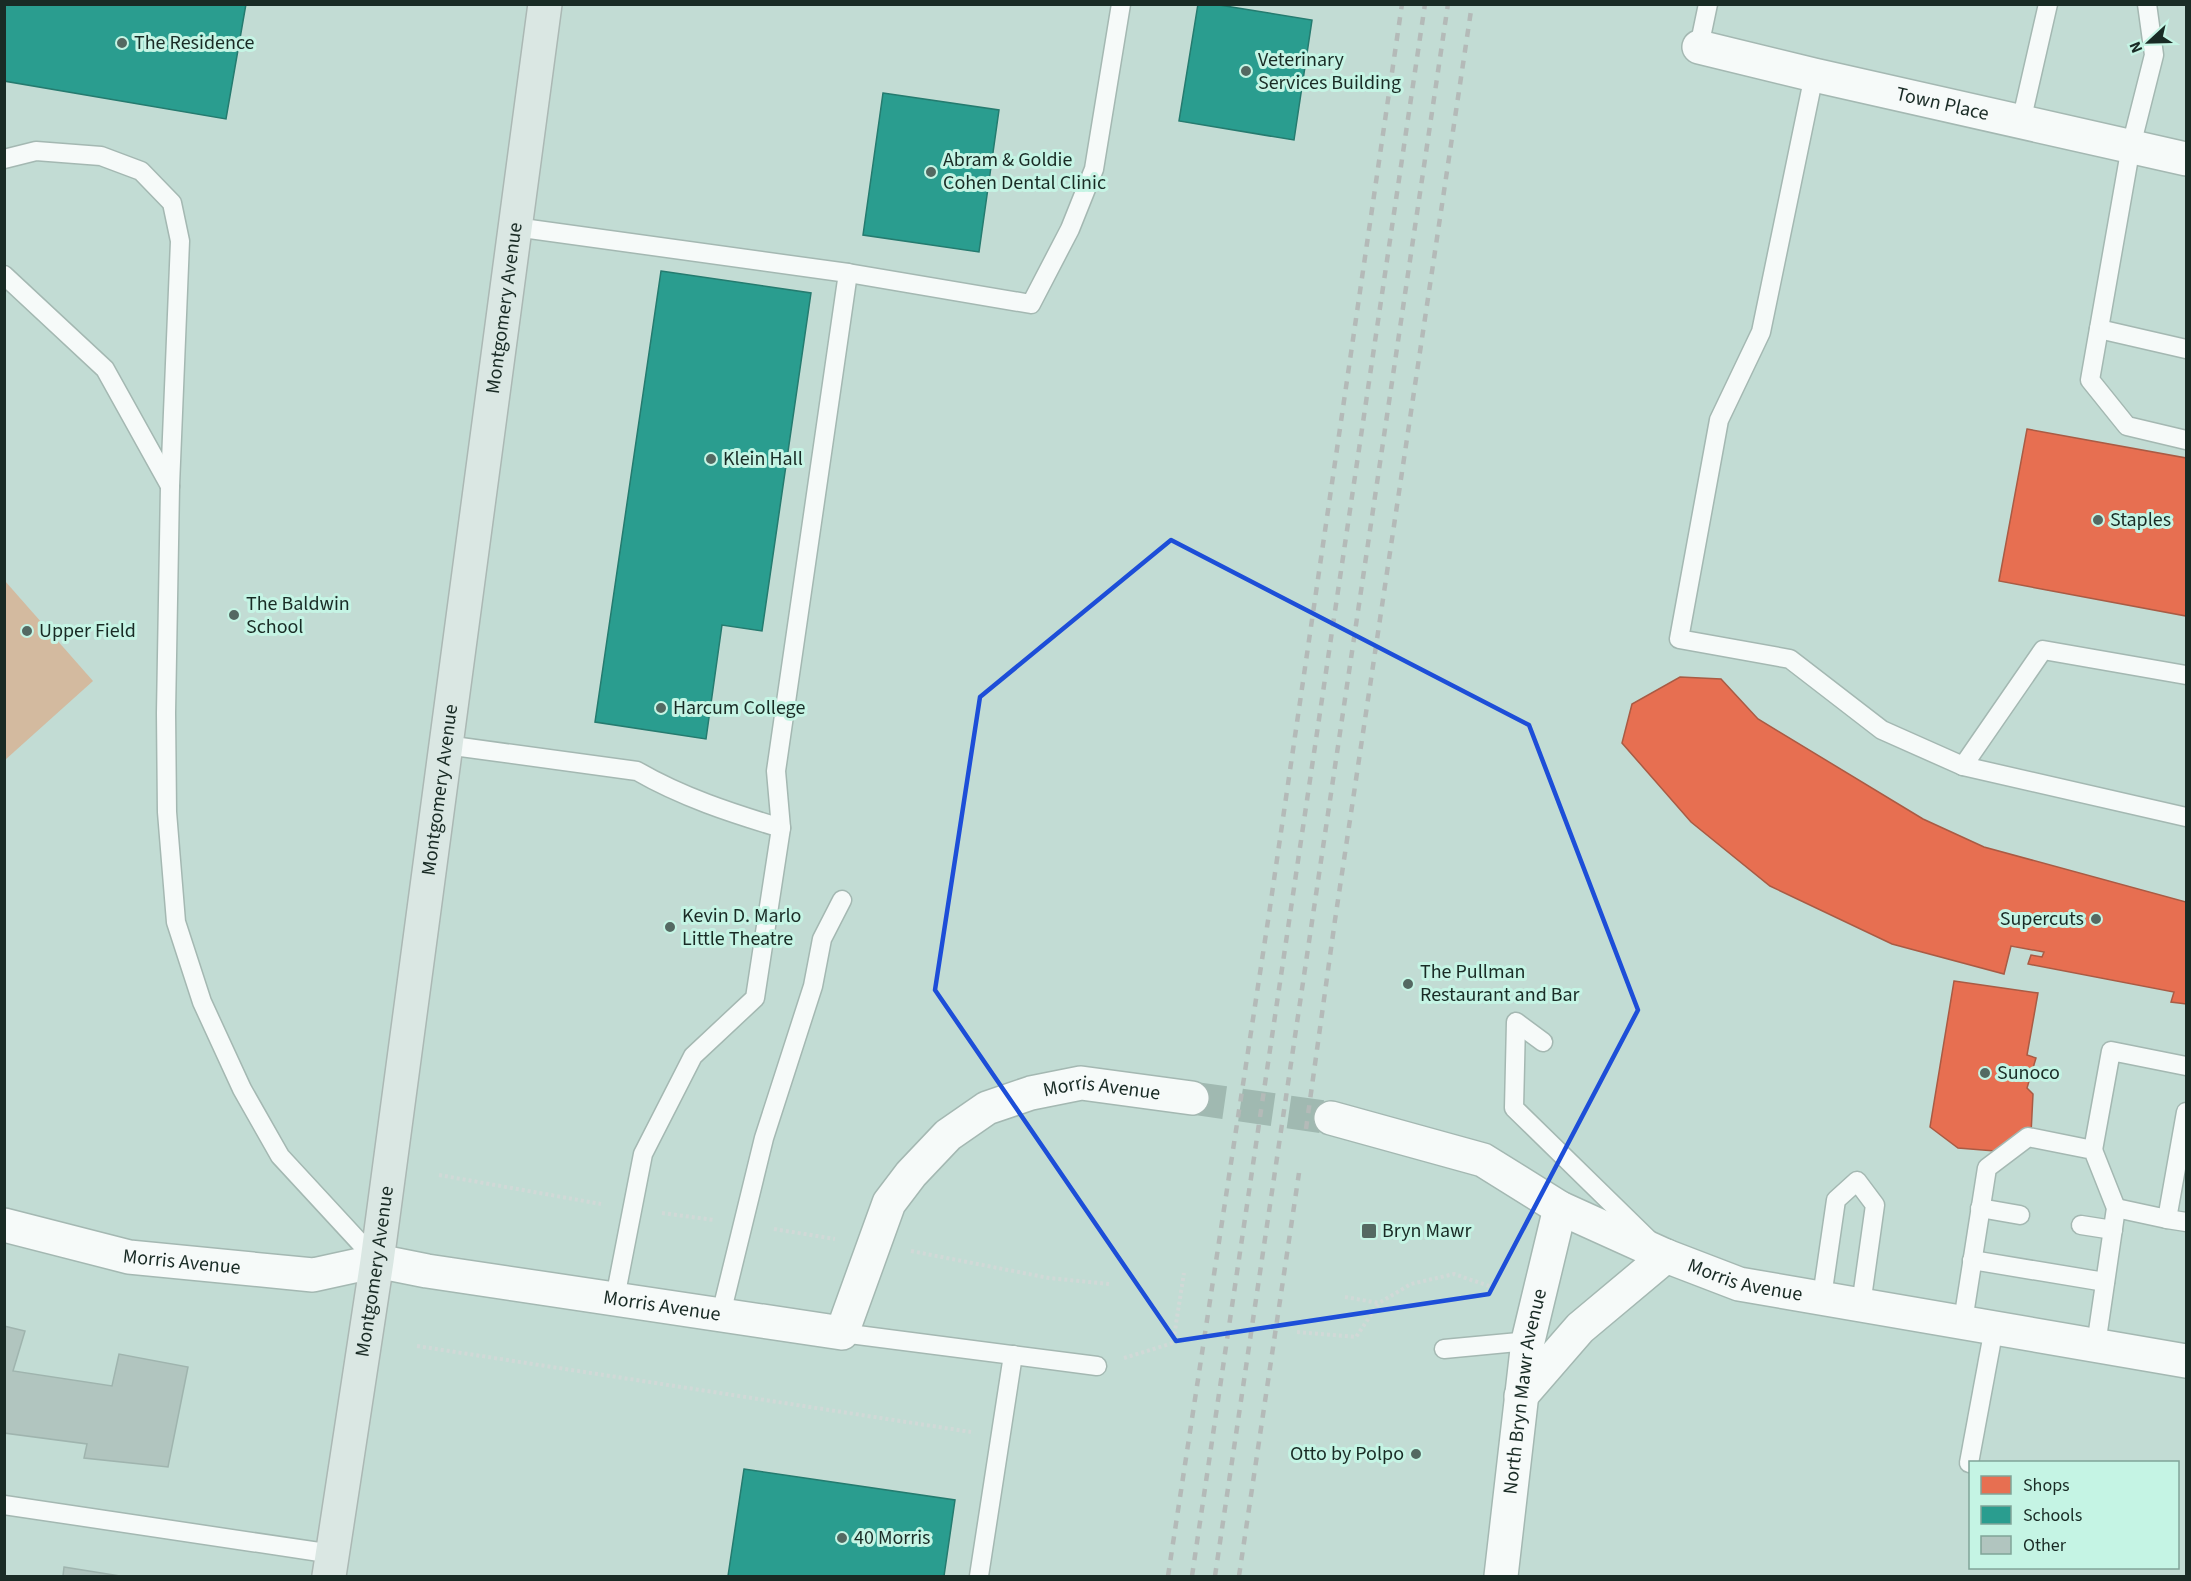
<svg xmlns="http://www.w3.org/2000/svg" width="2191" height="1581" font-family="'Source Sans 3',sans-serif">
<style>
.green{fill:#d3ba9f}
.shops{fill:#e76f51;stroke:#a95b44;stroke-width:1.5}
.schools{fill:#2a9d8f;stroke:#257b6f;stroke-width:1.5}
.building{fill:#b1c5bf;stroke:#9fb4ae;stroke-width:1.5}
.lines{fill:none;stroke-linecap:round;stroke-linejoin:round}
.tertiary-tunnel{stroke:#a0b9b1;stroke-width:33;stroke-dasharray:33 16;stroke-linecap:butt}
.service-casing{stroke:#a4b8b2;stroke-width:21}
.minor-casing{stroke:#a4b8b2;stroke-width:36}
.tertiary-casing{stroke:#a4b8b2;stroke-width:36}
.primary-casing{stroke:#abb8b4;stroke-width:36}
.path{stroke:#d1d9d7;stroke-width:4;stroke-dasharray:3 3;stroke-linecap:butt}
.service{stroke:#f6faf9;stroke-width:18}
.minor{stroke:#f6faf9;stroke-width:33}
.tertiary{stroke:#f6faf9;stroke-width:33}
.primary{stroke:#dae7e3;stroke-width:33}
.rail{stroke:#b4bab8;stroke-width:4.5;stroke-dasharray:8 8;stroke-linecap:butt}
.marked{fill:none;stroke:#1d4ed8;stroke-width:4.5;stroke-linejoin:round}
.poi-dot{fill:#546962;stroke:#c5f4e4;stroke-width:2}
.labels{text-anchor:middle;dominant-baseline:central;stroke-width:6;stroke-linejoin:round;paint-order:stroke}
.poi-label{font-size:20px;fill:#192b25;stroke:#c5f4e4;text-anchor:start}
.street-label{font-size:20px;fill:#192b25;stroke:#c5f4e4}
</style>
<rect width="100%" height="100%" fill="#c2dcd4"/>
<polygon class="green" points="5,581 93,681 5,760 4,760"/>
<g class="shops">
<polygon points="2027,429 2186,458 2186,616 1999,581"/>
<polygon points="1680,677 1721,679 1758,719 1923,819 1984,847 2186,902 2186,1004 2171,1002 2174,992 2028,964 2031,955 2042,957 2044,952 2011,946 2004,974 1892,944 1770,886 1691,822 1622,743 1632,704"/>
<polygon points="1954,981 2038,993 2027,1055 2036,1058 2027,1088 2033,1094 2031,1134 1995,1151 1958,1148 1930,1127"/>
</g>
<g class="schools">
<polygon points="4,4 246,4 226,119 4,81"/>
<polygon points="1198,4 1213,4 1312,20 1294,140 1179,121"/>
<polygon points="883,93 999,110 979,252 863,235"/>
<polygon points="661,271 811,293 762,631 722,625 706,739 595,722"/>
<polygon points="744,1469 955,1500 944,1576 728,1576"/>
</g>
<g class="building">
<polygon points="4,1326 25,1331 13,1371 112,1386 119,1354 188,1367 168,1467 84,1458 87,1444 4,1433"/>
<polygon points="64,1567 120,1576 63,1576"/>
</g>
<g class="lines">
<polyline class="tertiary-tunnel" points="1192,1098 1331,1118"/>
<g class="service-casing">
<g id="service">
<polyline points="2147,4 2154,55 2131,146 2090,380 2127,426 2186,440"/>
<polyline points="1699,47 1708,4"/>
<polyline points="1814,75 1761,332 1719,420 1679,639 1790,659 1882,730 1963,766"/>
<polyline points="2021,122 2048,4"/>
<polyline points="4,159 36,151 101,156 141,171 172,203 180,241 170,486 166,713 167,812 176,922 202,1002 242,1089 280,1156 377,1261"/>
<polyline points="515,227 848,273 1031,304 1070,229 1094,169 1121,4"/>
<polyline points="4,275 105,369 170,486"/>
<polyline points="2099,329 2186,349"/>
<polyline points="2186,675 2043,650 1963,766 2186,817"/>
<path d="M 446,745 L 637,771 C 682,797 731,813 781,828 L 755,998 L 693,1056 L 643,1154 L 615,1298"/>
<polyline points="781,828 776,771 848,273"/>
<polyline points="1543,1042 1516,1022 1514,1108 1648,1239"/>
<polyline points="2093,1150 2111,1051 2186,1066"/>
<polyline points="1980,1208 2020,1215"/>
<polyline points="2116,1208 2167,1219 2186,1112"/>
<polyline points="2167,1219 2186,1222"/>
<polyline points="2081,1225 2113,1230"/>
<polyline points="1972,1260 2105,1282"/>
<polyline points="1822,1297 1836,1200 1857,1181 1875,1205 1861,1305"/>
<polyline points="721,1314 764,1138 813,986 822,939 842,900"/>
<polyline points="1963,1321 1987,1168 2028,1137 2093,1150 2116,1208 2096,1345"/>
<polyline points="842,1333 1097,1366"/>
<polyline points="1444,1349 1528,1341"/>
<polyline points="1969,1463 1994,1328"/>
<polyline points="4,1505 333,1554"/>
<polyline points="979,1576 1013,1355"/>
</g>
</g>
<g class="minor-casing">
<g id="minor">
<path id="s1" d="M 1699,47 L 1814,75 L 2186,159"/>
</g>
</g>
<g class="tertiary-casing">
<g id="tertiary">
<path id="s2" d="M 1331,1118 L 1483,1160 L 1560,1208 L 1666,1256 L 1739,1284 L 2186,1361"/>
<path id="s3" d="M 4,1225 L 129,1257 L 313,1275 L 377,1261 L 427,1271 L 842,1333 L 889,1203 L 911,1174 L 948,1135 L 987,1108 L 1031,1093 L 1081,1083 L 1192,1098"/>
<polyline points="1521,1396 1580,1328 1666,1256"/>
<path id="s4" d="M 1501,1576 L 1528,1341 L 1560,1208"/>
</g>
</g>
<g class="primary-casing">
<g id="primary">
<path id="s5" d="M 329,1576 L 377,1261 L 545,4"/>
</g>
</g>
<g class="path">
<polyline points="439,1175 601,1204"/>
<polyline points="662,1213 714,1220"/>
<polyline points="774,1229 835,1239"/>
<polyline points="911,1251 1049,1278 1109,1284"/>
<polyline points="1345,1297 1379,1303"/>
<polyline points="1297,1332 1356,1337 1379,1303 1411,1284 1454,1274 1489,1286"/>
<polyline points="417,1346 971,1432"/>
<polyline points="1124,1358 1173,1343 1184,1273"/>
</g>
<use href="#service" class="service"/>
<use href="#minor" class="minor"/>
<use href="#tertiary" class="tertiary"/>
<use href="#primary" class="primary"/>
<g class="rail">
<polyline points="1306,1129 1335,920 1472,4"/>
<polyline points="1168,1576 1269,914 1402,4"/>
<polyline points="1192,1576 1425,4"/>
<polyline points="1215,1576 1448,4"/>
<polyline points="1239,1576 1299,1173"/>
</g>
</g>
<path class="marked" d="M 1171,540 L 1529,725 L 1638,1010 L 1489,1294 L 1176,1341 L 935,990 L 980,697 Z"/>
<g class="poi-dot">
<circle cx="122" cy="43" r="6"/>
<circle cx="1246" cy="71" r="6"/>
<circle cx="931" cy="172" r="6"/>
<circle cx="711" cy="459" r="6"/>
<circle cx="2098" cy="520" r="6"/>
<circle cx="234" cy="615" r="6"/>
<circle cx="27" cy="631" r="6"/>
<circle cx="661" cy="708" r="6"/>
<circle cx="2096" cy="919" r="6"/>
<circle cx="670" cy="927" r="6"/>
<circle cx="1408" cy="984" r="6"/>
<circle cx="1985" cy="1073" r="6"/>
<rect x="1361" y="1223" width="16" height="16" rx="3"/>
<circle cx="1416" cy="1454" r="6"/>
<circle cx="842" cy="1538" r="6"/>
</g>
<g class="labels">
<g class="poi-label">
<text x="134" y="43">The Residence</text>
<text x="1258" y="60">Veterinary<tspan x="1258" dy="23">Services Building</tspan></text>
<text x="943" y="160">Abram &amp; Goldie<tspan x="943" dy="23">Cohen Dental Clinic</tspan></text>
<text x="723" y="459">Klein Hall</text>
<text x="2110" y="520">Staples</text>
<text x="246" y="604">The Baldwin<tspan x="246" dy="23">School</tspan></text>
<text x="39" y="631">Upper Field</text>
<text x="673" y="708">Harcum College</text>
<text x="682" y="916">Kevin D. Marlo<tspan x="682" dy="23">Little Theatre</tspan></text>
<text x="2084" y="919" text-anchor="end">Supercuts</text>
<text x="1420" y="972">The Pullman<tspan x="1420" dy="23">Restaurant and Bar</tspan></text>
<text x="1997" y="1073">Sunoco</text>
<text x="1382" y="1231">Bryn Mawr</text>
<text x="1404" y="1454" text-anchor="end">Otto by Polpo</text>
<text x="854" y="1538">40 Morris</text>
</g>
<g class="street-label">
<text stroke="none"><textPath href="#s1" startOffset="250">Town Place</textPath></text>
<text stroke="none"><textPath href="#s5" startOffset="1280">Montgomery Avenue</textPath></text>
<text stroke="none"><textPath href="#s5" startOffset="794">Montgomery Avenue</textPath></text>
<text stroke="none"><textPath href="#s3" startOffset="1244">Morris Avenue</textPath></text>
<text stroke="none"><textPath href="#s3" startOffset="182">Morris Avenue</textPath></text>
<text stroke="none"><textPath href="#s5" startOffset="308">Montgomery Avenue</textPath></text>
<text stroke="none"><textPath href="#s2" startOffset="448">Morris Avenue</textPath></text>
<text stroke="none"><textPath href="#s3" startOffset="668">Morris Avenue</textPath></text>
<text stroke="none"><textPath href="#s4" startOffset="186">North Bryn Mawr Avenue</textPath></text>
</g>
</g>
<rect width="2191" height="1581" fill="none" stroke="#192b25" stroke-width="12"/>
<rect x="1969" y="1461" width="210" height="108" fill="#c5f4e4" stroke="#80a498" stroke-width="1.5"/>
<rect x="1981" y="1476" width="30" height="18" fill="#e76f51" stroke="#80a498" stroke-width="1.5"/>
<text x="2023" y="1491" font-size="18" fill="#192b25">Shops</text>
<rect x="1981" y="1506" width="30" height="18" fill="#2a9d8f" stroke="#80a498" stroke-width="1.5"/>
<text x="2023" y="1521" font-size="18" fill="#192b25">Schools</text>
<rect x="1981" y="1536" width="30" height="18" fill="#b1c5bf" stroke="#80a498" stroke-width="1.5"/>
<text x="2023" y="1551" font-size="18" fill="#192b25">Other</text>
<g transform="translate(2149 42) rotate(248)" stroke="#c5f4e4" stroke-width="4.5" paint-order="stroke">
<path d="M0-4.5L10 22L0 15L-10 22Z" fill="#192b25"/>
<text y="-9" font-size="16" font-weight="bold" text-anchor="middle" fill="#192b25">N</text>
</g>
</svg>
